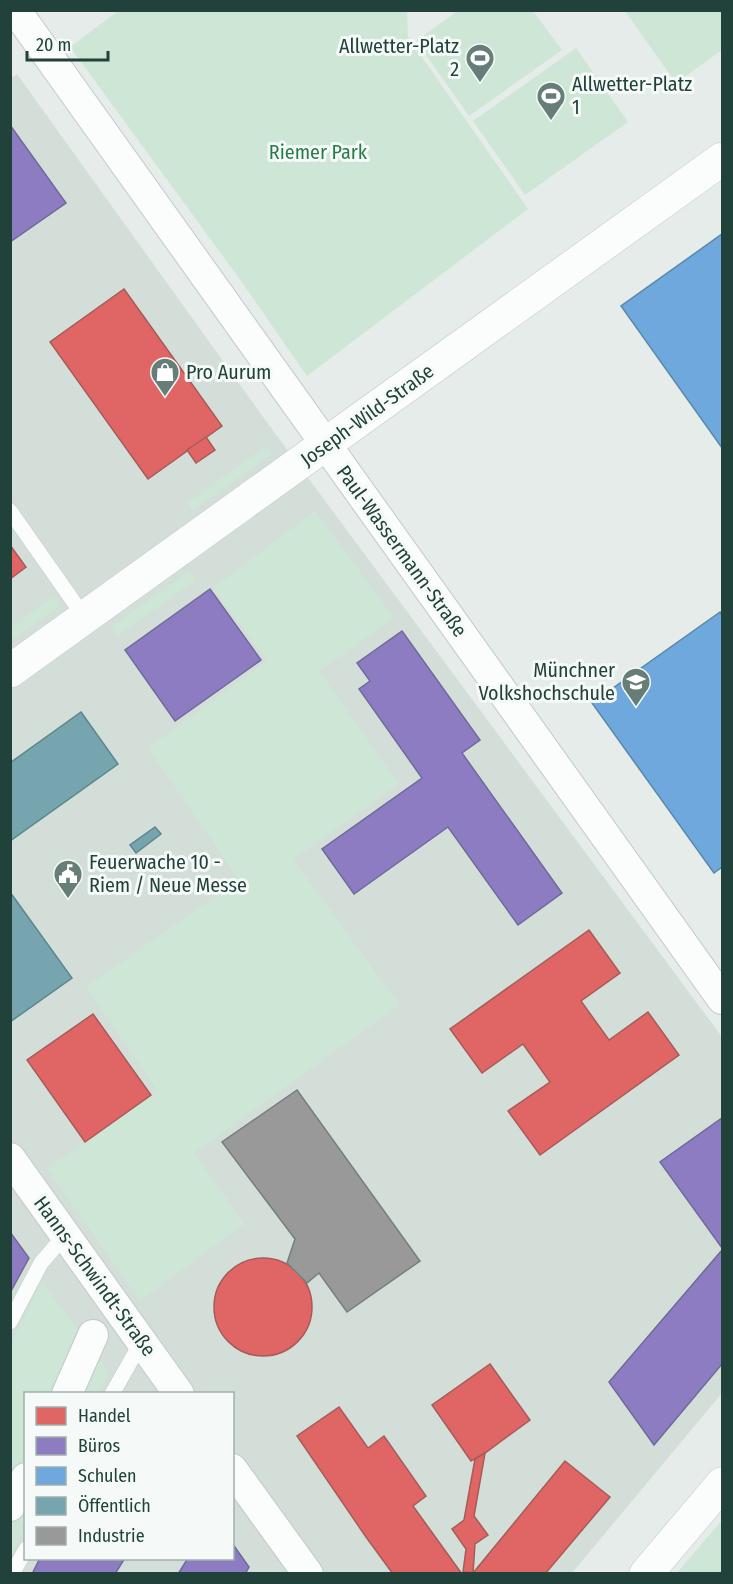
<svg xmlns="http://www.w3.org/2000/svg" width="733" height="1584" font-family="'Fira Sans Condensed',sans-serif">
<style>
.built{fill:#d4ded9;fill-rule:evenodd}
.green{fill:#cee6d6}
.shops{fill:#e06666;stroke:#a75b59;stroke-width:1.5}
.offices{fill:#8e7cc3;stroke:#6d6b9a;stroke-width:1.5}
.schools{fill:#6fa8dc;stroke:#5889ab;stroke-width:1.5}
.public{fill:#76a5af;stroke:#5c878c;stroke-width:1.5}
.industry{fill:#999;stroke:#757f7c;stroke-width:1.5}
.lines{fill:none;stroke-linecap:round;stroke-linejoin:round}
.lane-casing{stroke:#c3c9c7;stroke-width:16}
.street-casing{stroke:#c3c9c7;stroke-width:32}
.secondary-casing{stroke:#c1cac6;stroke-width:34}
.lane{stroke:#fbfcfc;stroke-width:15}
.street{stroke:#fbfcfc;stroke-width:30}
.secondary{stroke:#fbfcfc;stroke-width:33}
.labels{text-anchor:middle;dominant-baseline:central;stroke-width:6;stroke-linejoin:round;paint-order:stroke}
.poi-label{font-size:20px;fill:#21423a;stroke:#f5faf8;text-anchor:start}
.park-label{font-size:20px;fill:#277d4a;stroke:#f5faf8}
.street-label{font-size:20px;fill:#21423a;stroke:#f5faf8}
</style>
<rect width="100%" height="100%" fill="#e6ece9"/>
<path class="built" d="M 17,74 L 266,421 L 722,1037 L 722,1393 L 572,1573 L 11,1573 L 10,79 ZM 26,1394 L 232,1394 L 232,1558 L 26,1558 Z"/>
<g class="green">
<polygon points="459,10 533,11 562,50 469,116 416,41"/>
<polygon points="118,11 407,11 408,37 528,209 307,376 236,274 70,47"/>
<polygon points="625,11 722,11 722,50 676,83"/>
<polygon points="576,48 628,122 525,195 473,121"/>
<polygon points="266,446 272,454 192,511 187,503"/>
<polygon points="315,511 394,618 319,671 399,784 293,859 399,1005 194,1153 244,1224 140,1301 47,1169 158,1091 86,987 239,880 148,748 267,661 213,588"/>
<polygon points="189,571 196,580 117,636 111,627"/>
<polygon points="54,597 60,606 11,640 11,627"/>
<polygon points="42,1282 84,1337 58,1393 26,1394 25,1464 11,1492 11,1343"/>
<polygon points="94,1350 109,1373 98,1393 74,1394"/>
<polygon points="25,1496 25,1527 11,1555 11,1522"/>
<polygon points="722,1520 722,1573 677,1573"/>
</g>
<g class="shops">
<polygon points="124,289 222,426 148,479 50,342"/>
<polygon points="206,437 215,450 196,463 187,450"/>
<polygon points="10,545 26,567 10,579"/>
<polygon points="589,930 620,973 581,1001 609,1040 648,1012 679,1055 540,1155 508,1111 550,1082 523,1044 482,1073 450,1029"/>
<polygon points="93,1014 151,1095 85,1142 27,1060"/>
<circle cx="263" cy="1307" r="49"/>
<polygon points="490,1364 530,1420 485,1453 471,1461 432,1405"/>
<polygon points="339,1407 368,1448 384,1436 426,1496 413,1506 462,1574 393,1574 366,1537 297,1436"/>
<polygon points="485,1453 474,1516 488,1535 475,1544 473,1573 463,1572 466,1549 452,1529 464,1520 475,1459"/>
<polygon points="565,1461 610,1497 545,1574 462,1574 473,1573"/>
</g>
<g class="offices">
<polygon points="10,125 66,203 10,242"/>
<polygon points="210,589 261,660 175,721 125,650"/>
<polygon points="402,631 480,740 462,753 562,893 518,925 448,827 354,894 322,849 422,778 359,689 370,681 357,663"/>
<polygon points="722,1118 722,1248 660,1162"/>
<polygon points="10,1232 29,1258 10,1293"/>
<polygon points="722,1250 722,1364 654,1445 609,1382"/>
<polygon points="232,1543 249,1567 245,1574 178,1574 188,1558 232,1558"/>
<polygon points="40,1558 125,1558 115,1574 32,1574"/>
</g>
<g class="schools">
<polygon points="722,234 722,448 621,306"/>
<polygon points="720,612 722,615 722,867 714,873 592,703"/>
</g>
<g class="public">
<polygon points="81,712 118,764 10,841 10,763"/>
<polygon points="155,827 161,834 136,853 130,845"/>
<polygon points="10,892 72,978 10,1022"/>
</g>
<polygon class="industry" points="297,1090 420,1261 347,1312 319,1273 307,1283 287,1263 295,1239 222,1142"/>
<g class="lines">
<g class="lane-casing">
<g id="lane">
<polyline points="10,511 85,618"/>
<polyline points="10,1322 41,1263 66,1234"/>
<polyline points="112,1394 142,1341"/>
<polyline points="12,1574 26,1549"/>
</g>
</g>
<g class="street-casing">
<g id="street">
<polyline points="19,15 722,999"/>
<polyline points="10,1158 179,1394"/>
<polyline points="67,1394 93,1335"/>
<polyline points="232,1469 308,1574"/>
<polyline points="10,1506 26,1478"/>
</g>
</g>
<g class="secondary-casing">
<g id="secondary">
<polyline points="10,671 722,159"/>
<polyline points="646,1574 722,1484"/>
</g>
</g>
<use href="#lane" class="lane"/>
<use href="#street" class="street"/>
<use href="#secondary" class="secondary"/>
</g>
<defs>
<g id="stadium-pin" transform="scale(1.5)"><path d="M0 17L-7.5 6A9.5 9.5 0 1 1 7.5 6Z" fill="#667e77" stroke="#f5faf8"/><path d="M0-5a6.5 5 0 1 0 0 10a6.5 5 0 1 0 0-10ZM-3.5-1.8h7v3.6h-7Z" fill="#fff"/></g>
<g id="shop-pin" transform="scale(1.5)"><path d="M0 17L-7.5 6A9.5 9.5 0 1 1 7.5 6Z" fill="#667e77" stroke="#f5faf8"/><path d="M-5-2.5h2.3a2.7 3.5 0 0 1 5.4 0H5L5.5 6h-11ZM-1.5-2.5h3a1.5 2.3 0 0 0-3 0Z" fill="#fff"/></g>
<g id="school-pin" transform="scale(1.5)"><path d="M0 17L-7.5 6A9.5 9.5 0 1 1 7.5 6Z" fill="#667e77" stroke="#f5faf8"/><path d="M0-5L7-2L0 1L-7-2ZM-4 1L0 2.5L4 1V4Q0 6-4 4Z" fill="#fff"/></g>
<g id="civic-pin" transform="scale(1.5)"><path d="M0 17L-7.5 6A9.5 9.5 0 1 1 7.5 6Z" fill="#667e77" stroke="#f5faf8"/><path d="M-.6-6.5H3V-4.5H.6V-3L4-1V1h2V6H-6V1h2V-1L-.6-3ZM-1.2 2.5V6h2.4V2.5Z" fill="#fff"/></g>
</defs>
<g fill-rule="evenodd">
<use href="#stadium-pin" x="480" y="58"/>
<use href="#stadium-pin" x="551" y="96"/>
<use href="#shop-pin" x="165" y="372"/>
<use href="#school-pin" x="636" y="682"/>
<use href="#civic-pin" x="68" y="874"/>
</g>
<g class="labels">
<g class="poi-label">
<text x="459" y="46" text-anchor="end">Allwetter-Platz<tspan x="459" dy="23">2</tspan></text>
<text x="572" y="84">Allwetter-Platz<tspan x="572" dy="23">1</tspan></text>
<text x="186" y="372">Pro Aurum</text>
<text x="615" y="670" text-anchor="end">Münchner<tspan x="615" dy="23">Volkshochschule</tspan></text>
<text x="89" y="862">Feuerwache 10 -<tspan x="89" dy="23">Riem / Neue Messe</tspan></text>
</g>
<g class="park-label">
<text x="318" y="152">Riemer Park</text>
</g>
<g class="street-label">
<text transform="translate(367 415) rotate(-36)">Joseph-Wild-Straße</text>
<text transform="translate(402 551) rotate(54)">Paul-Wassermann-Straße</text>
<text transform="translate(95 1276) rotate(54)">Hanns-Schwindt-Straße</text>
</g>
</g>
<rect width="733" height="1584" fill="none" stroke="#21423a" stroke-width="24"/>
<rect x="24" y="1392" width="210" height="168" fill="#f5faf8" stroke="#a0b0ac" stroke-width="1.5"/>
<rect x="36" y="1407" width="30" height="18" fill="#e06666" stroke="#a0b0ac" stroke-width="1.5"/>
<text x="78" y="1422" font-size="18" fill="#21423a">Handel</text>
<rect x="36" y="1437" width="30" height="18" fill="#8e7cc3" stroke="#a0b0ac" stroke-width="1.5"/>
<text x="78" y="1452" font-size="18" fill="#21423a">Büros</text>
<rect x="36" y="1467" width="30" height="18" fill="#6fa8dc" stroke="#a0b0ac" stroke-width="1.5"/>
<text x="78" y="1482" font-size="18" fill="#21423a">Schulen</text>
<rect x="36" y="1497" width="30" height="18" fill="#76a5af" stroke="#a0b0ac" stroke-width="1.5"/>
<text x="78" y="1512" font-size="18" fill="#21423a">Öffentlich</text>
<rect x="36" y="1527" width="30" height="18" fill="#999999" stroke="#a0b0ac" stroke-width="1.5"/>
<text x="78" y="1542" font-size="18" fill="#21423a">Industrie</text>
<path d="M27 51v9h81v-9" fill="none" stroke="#21423a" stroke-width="3"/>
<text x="36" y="51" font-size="18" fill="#21423a" stroke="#f5faf8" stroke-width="4.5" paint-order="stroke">20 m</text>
</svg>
